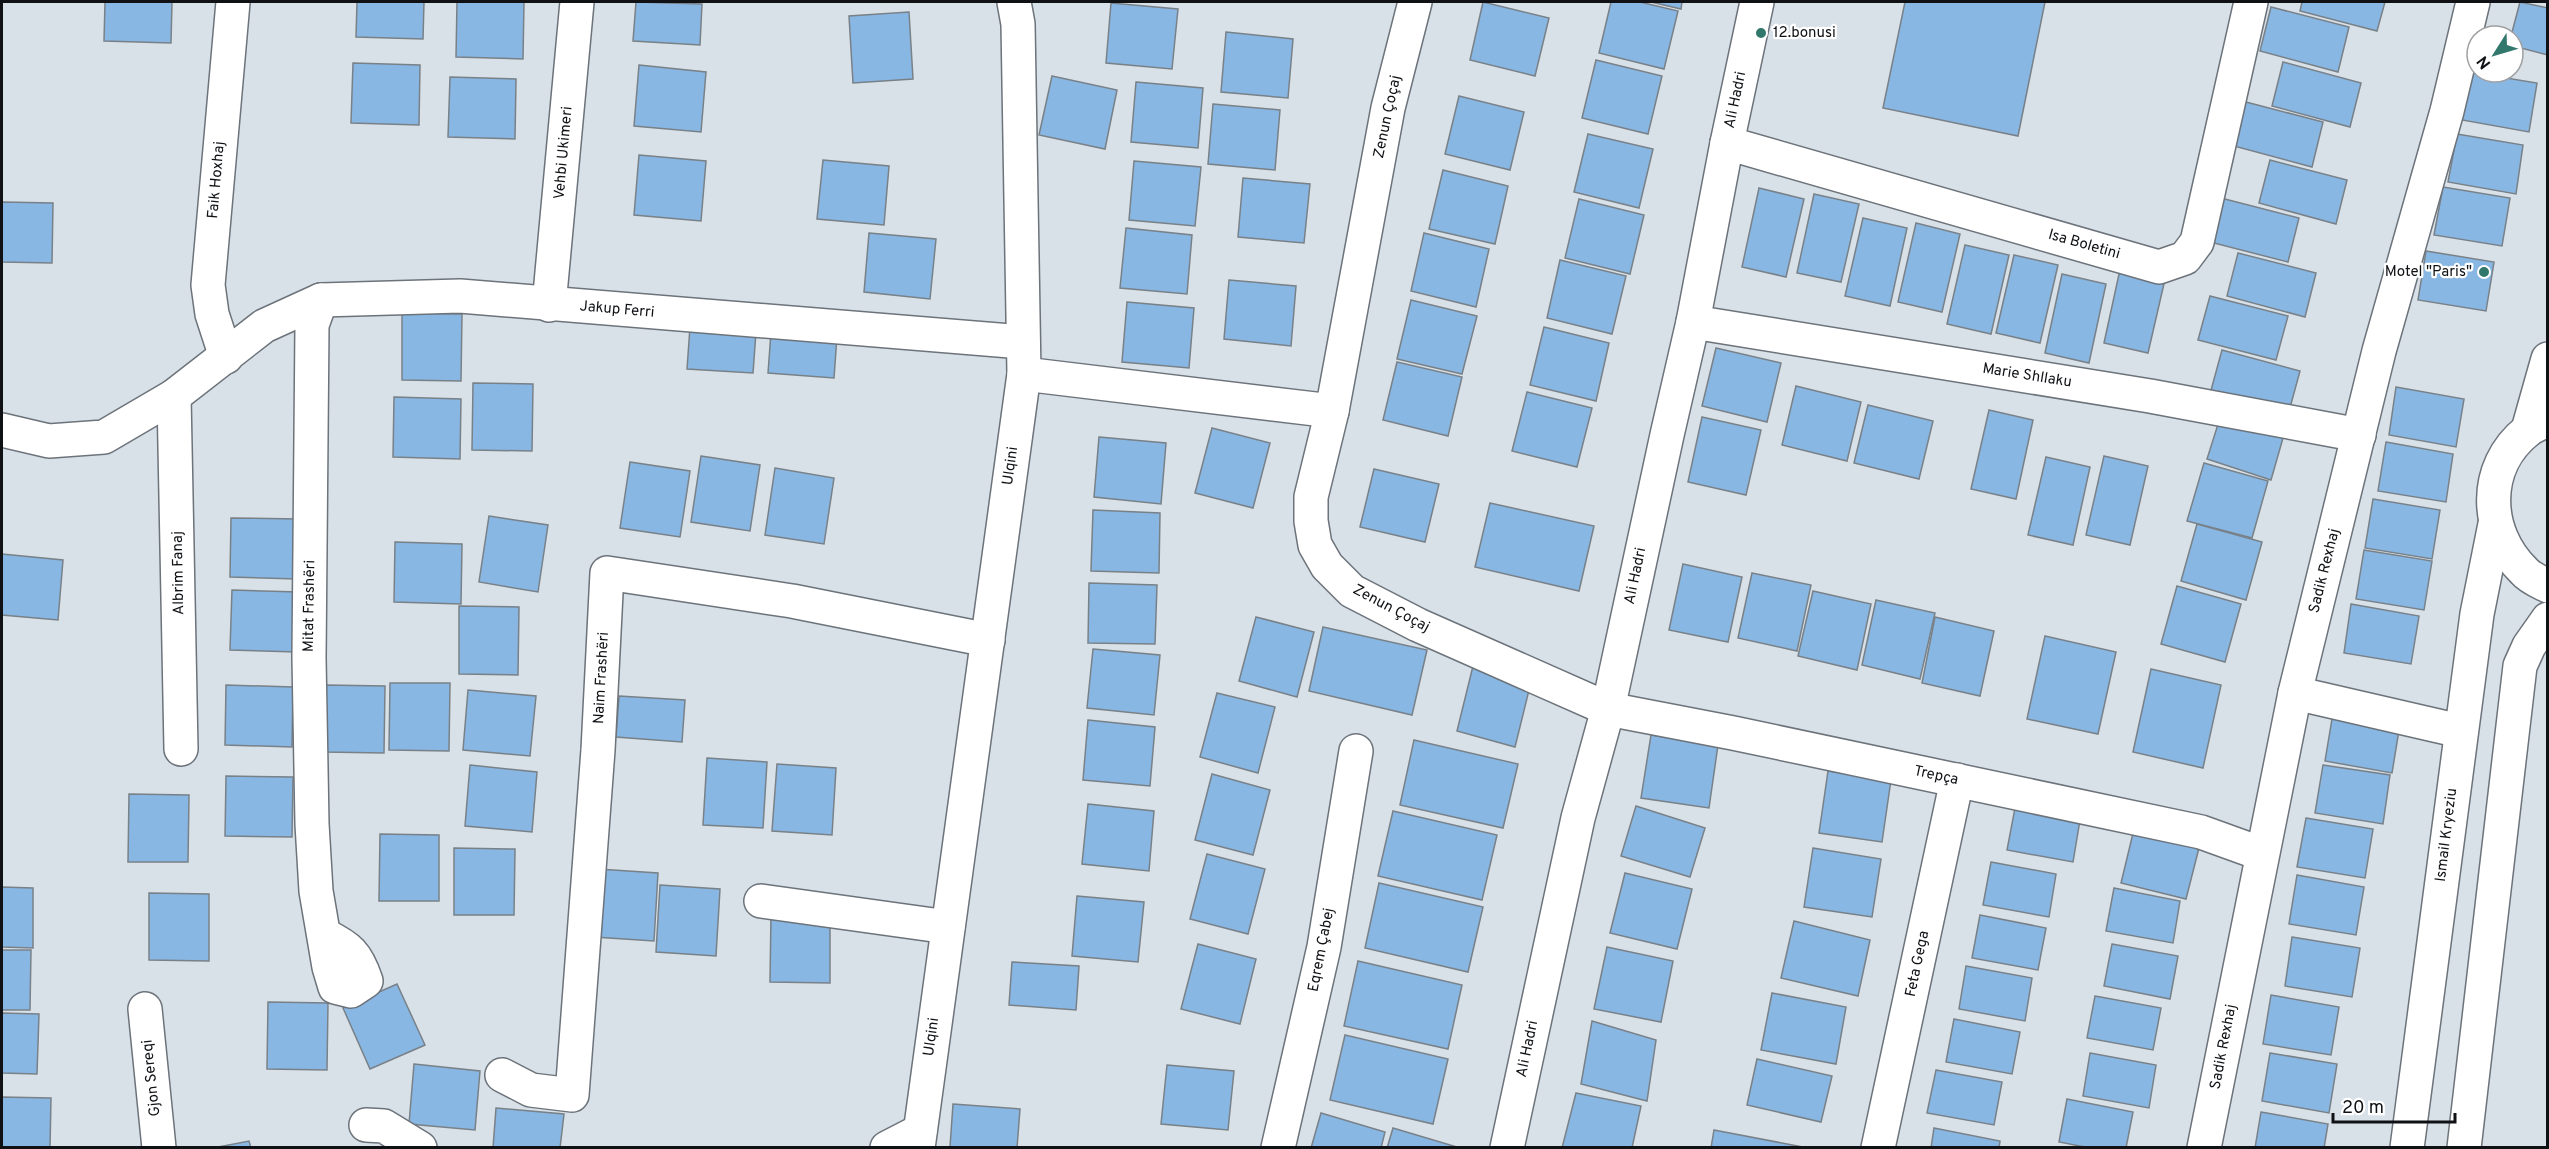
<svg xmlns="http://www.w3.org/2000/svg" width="2549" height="1149" font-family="Overpass,sans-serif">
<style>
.building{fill:#88b7e3;stroke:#798188;stroke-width:1.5}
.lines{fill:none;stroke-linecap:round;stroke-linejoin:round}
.minor-casing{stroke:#6c737a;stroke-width:36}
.major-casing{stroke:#6c737a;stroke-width:36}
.minor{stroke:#fff;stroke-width:33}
.major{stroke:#fff;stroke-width:33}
.poi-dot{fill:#31776c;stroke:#fff;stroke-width:2}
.labels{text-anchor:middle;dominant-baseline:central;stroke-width:4.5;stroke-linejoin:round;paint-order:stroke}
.poi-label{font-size:15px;fill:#0f1114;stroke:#fff;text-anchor:start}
.street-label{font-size:15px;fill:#0f1114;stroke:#fff}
</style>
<rect width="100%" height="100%" fill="#d8e0e8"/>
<g class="building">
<polygon points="105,2 172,2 171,43 104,41"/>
<polygon points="357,2 424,2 423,39 356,37"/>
<polygon points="457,2 524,2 523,59 456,57"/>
<polygon points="636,2 702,4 700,45 633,41"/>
<polygon points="1483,2 1549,18 1535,76 1470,60"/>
<polygon points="1611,2 1640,2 1678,11 1664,69 1599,53"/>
<polygon points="1651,2 1682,2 1681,9"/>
<polygon points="1905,2 2045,2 2018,136 1883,108"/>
<polygon points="2302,2 2385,2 2377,31 2300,11"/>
<polygon points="2520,2 2548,8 2548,55 2513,46 2513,36 2511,36"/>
<polygon points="1111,3 1178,9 1172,69 1106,63"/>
<polygon points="2271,7 2349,27 2338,72 2260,51"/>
<polygon points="909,12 913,79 853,83 849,16"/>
<polygon points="1226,32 1293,39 1288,98 1221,92"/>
<polygon points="1596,60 1662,76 1648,134 1582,118"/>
<polygon points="2283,62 2361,83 2350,127 2272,106"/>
<polygon points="353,63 420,65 419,125 351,123"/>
<polygon points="639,65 706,72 701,132 634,126"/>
<polygon points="2470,72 2537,83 2529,132 2462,120"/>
<polygon points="1052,76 1117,90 1105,149 1039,135"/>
<polygon points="450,77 516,79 515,139 448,137"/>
<polygon points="1136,82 1203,88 1198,148 1131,142"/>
<polygon points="1459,96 1524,112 1510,170 1445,154"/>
<polygon points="2246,102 2323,122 2312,167 2234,146"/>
<polygon points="1213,104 1280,110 1275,170 1208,164"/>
<polygon points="1588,134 1653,149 1639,208 1574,192"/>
<polygon points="2457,134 2523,145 2516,194 2448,182"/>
<polygon points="639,155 706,161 701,221 634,215"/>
<polygon points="823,160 889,166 884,225 817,219"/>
<polygon points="2270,160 2347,180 2336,224 2259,203"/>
<polygon points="1134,161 1201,167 1195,226 1129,220"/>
<polygon points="1443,170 1508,186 1495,244 1429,229"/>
<polygon points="1243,178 1310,184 1304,243 1238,237"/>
<polygon points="2443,187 2510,198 2502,246 2434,235"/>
<polygon points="1759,188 1804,199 1786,277 1742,267"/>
<polygon points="1814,194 1859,204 1841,282 1797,273"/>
<polygon points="2221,198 2299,218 2288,262 2210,242"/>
<polygon points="1579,199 1644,215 1630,274 1565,258"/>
<polygon points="2,202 53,203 52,263 2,262"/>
<polygon points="1863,218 1907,228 1890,306 1845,296"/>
<polygon points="1916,223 1960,234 1942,312 1898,302"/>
<polygon points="1126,228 1192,235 1187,294 1120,288"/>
<polygon points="869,233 936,239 930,299 864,292"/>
<polygon points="1424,233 1489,249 1476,307 1411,291"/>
<polygon points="1965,245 2009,255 1991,334 1947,324"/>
<polygon points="2426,251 2494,262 2486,311 2418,300"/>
<polygon points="2238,253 2316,273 2305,317 2227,296"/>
<polygon points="2014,255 2058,265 2040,343 1996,333"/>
<polygon points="1560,260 1626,276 1612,334 1547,318"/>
<polygon points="2121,265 2166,275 2148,353 2104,343"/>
<polygon points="2062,274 2106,284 2089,363 2045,353"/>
<polygon points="1229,280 1296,286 1291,346 1224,339"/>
<polygon points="2210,296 2288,316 2276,360 2198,340"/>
<polygon points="1411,300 1477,316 1462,374 1397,359"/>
<polygon points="1127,302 1194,308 1189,368 1122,362"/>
<polygon points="402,313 462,314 461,381 402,380"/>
<polygon points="690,327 756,332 753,373 687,369"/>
<polygon points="1544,327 1609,343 1596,401 1530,385"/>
<polygon points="771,332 837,336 834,378 768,373"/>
<polygon points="1716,348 1781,363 1767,422 1702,406"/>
<polygon points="2222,350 2300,371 2288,415 2210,394"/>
<polygon points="1397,362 1462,377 1448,436 1383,420"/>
<polygon points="473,383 533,384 532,451 472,450"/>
<polygon points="1796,386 1861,402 1847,461 1782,445"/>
<polygon points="2396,387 2464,399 2456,447 2389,435"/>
<polygon points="1527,392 1592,408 1577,467 1512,451"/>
<polygon points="394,397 461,399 460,459 393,457"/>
<polygon points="1868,405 1933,421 1919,479 1854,463"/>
<polygon points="1989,410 2033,420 2016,499 1971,489"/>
<polygon points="1702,417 1761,430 1746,495 1688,482"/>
<polygon points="2220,418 2283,438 2271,480 2207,459"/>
<polygon points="1212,428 1270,443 1253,508 1195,493"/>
<polygon points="1099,437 1166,443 1161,504 1094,497"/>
<polygon points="2386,442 2453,454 2446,502 2378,491"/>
<polygon points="701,456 760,465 750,531 691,522"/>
<polygon points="2104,456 2148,466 2130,545 2086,535"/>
<polygon points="2046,457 2090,467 2073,545 2028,535"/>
<polygon points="630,462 690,471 680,537 620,528"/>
<polygon points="2204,463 2268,481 2252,538 2187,521"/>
<polygon points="775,468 834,478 824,544 765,535"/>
<polygon points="1374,469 1439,484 1425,542 1360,527"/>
<polygon points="2373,499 2440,510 2432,559 2365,548"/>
<polygon points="1490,503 1594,526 1579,591 1475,567"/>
<polygon points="1093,510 1160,513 1159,573 1091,571"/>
<polygon points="489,516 548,525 538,592 479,582"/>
<polygon points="231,518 298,519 297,579 230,577"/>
<polygon points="2197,524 2262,542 2246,600 2181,581"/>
<polygon points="395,542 462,544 461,604 394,602"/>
<polygon points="2364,550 2432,561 2424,610 2356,599"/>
<polygon points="2,554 63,560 58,620 2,615"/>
<polygon points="1683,564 1742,577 1728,642 1669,630"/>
<polygon points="1752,573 1811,585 1797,651 1738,638"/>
<polygon points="1089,583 1157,585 1155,644 1088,643"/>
<polygon points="2177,586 2241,604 2225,662 2161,644"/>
<polygon points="232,590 299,592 297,652 230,650"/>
<polygon points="1813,591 1871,604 1857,670 1798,656"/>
<polygon points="1876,600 1935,613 1920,679 1862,665"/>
<polygon points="2351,604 2419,616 2411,664 2344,653"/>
<polygon points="459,606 519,607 518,675 459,674"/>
<polygon points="1256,617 1314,632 1297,697 1239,681"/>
<polygon points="1935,617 1994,631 1980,696 1922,683"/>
<polygon points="1323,627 1427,650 1412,715 1309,691"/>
<polygon points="2045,636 2116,652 2098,734 2027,719"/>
<polygon points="1093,649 1160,655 1154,715 1087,708"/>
<polygon points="1473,666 1531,682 1515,747 1457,731"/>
<polygon points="2151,669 2221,685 2203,768 2133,752"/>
<polygon points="390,683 450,683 449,751 389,750"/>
<polygon points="226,685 293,687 292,747 225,745"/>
<polygon points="325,685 385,686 384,753 324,752"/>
<polygon points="468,690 536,696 530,756 463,750"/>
<polygon points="1217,693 1275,707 1258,773 1200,757"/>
<polygon points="619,696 685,700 682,742 616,737"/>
<polygon points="2333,713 2400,724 2392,773 2325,761"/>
<polygon points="1088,720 1155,727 1150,786 1083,780"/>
<polygon points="1651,735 1718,745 1709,808 1641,798"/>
<polygon points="1414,740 1518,764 1503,828 1400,805"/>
<polygon points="707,758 767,762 763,828 703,825"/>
<polygon points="777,764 836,768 832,835 772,831"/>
<polygon points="470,765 537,772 532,832 465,826"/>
<polygon points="2323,765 2390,775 2383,824 2315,813"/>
<polygon points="1828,771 1891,780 1882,842 1819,833"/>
<polygon points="1212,774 1270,790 1253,855 1195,840"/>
<polygon points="226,776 293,777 292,837 225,836"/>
<polygon points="129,794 189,795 188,862 128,862"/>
<polygon points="1088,804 1154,811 1149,871 1082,864"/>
<polygon points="1636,806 1705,828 1690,877 1621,856"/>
<polygon points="2015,808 2080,820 2073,862 2007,850"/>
<polygon points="1393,811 1497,835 1482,900 1378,876"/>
<polygon points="2306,818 2373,829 2365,878 2297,867"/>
<polygon points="2135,825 2201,840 2186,899 2121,883"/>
<polygon points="380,834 439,835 439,901 379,901"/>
<polygon points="454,848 515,849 514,915 454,915"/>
<polygon points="1813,848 1881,859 1872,917 1804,907"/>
<polygon points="1207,854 1265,869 1248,934 1190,919"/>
<polygon points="1991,862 2056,874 2049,917 1983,905"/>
<polygon points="598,869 658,873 654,941 594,937"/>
<polygon points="1625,873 1692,889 1677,949 1610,933"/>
<polygon points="2297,875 2364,887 2356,935 2289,924"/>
<polygon points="1379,883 1483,907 1468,972 1365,948"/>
<polygon points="660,885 720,889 716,956 656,952"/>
<polygon points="2,887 33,888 33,948 2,947"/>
<polygon points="2114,888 2180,901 2173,943 2106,931"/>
<polygon points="149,893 209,894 209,961 149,960"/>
<polygon points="1077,896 1144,902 1138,962 1072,956"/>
<polygon points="771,915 830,916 830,983 770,982"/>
<polygon points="1980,915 2046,928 2038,970 1972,958"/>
<polygon points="1794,921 1870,940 1858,996 1781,978"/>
<polygon points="2292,937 2360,948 2352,997 2285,986"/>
<polygon points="1198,944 1256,959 1240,1024 1181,1009"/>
<polygon points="2112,944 2178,956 2170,999 2104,986"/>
<polygon points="1607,947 1673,961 1661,1022 1594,1009"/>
<polygon points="2,950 31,950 30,1010 2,1010"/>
<polygon points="1358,961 1462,985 1448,1049 1344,1026"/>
<polygon points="1012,962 1079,966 1076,1010 1009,1005"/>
<polygon points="1966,966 2032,978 2025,1021 1959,1009"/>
<polygon points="397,984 425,1045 370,1069 343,1008"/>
<polygon points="1772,993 1846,1007 1836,1064 1761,1050"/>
<polygon points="2271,995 2339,1007 2331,1055 2263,1044"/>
<polygon points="2095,996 2161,1008 2153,1050 2087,1038"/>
<polygon points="268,1002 328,1003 327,1070 267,1069"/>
<polygon points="2,1013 39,1014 37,1074 2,1073"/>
<polygon points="1954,1019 2020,1032 2012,1074 1946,1062"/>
<polygon points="1592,1021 1656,1040 1647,1101 1581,1084"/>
<polygon points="1345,1035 1448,1059 1433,1124 1330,1100"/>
<polygon points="2090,1053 2156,1065 2149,1108 2083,1096"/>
<polygon points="2270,1053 2337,1064 2329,1113 2262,1101"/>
<polygon points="1757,1059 1832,1076 1821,1122 1747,1105"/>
<polygon points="414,1064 480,1071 475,1130 409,1124"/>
<polygon points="1167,1065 1234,1071 1228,1130 1161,1124"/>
<polygon points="1936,1070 2002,1082 1994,1125 1927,1113"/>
<polygon points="1576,1093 1641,1106 1632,1148 1562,1148"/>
<polygon points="2,1097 51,1098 50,1148 2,1148"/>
<polygon points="2067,1099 2133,1112 2126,1148 2090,1148 2059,1142"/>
<polygon points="953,1104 1020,1109 1017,1148 950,1147"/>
<polygon points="496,1108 564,1114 560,1148 493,1148"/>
<polygon points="2261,1112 2328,1124 2324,1148 2255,1148"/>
<polygon points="1321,1113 1385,1132 1381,1148 1311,1148"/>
<polygon points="1393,1128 1457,1147 1457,1148 1387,1148"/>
<polygon points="1934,1128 2000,1141 1999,1148 1931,1148"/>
<polygon points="1714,1130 1808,1148 1711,1148"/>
<polygon points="249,1141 251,1148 213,1148"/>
</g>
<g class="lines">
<g class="minor-casing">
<g id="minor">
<polyline points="1415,2 1388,108 1332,411 1311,497 1311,521 1315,545 1327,566 1352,591 1418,625 1608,709 1733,733 2201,832 2262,854"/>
<polyline points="1727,143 2159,267 2185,258 2197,242 2251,2"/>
<path d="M 321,300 L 312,325 L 309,658 L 312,824 L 316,891 L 329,967 L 335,987 L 351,991 L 366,981 C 357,954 349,947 324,935"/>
<polyline points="549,305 577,2"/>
<polyline points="1693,322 2150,396 2359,435"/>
<polyline points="226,357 212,314 208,285 233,2"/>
<polyline points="1024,374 1332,411"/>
<polyline points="174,396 181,749"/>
<polyline points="2,430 49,441 104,437 174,396 264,326 321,300 460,296 1023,342"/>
<polyline points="2295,693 2460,731"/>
<polyline points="761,901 948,927"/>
<polyline points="145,1009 159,1148"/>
<polyline points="502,1075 531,1090 572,1095 598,750 607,573 792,601 988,640"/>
<polyline points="366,1125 384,1126 420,1148"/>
<polyline points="887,1148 920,1131"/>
<polyline points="918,1148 1024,374 1018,24 1014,2"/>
<polyline points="1278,1148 1324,947 1356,751"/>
<polyline points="1507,1148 1578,818 1608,709 1667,435 1693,322 1727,143 1757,2"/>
<polyline points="1878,1148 1957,780"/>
<polyline points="2204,1148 2295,693 2379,351 2447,111 2473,2"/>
</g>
</g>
<g class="major-casing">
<g id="major">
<path d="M 2548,420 C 2541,423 2533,426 2527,431 C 2482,467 2484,532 2524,571 C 2530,578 2540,582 2548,586"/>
<polyline points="2528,430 2548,359"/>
<polyline points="2407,1148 2477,614 2495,524"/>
<polyline points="2464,1148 2520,666 2529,646 2548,619"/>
</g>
</g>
<use href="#minor" class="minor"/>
<use href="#major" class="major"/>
</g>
<g class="poi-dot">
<circle cx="1761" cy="33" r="6"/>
<circle cx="2484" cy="272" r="6"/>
</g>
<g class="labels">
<g class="poi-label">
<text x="1773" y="33">12.bonusi</text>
<text x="2472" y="272" text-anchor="end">Motel "Paris"</text>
</g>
<g class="street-label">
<text transform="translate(1736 100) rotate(-78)">Ali Hadri</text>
<text transform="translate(1388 117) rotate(-78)">Zenun Çoçaj</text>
<text transform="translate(564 153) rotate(-85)">Vehbi Ukimeri</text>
<text transform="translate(217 180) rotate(-85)">Faik Hoxhaj</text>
<text transform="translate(2084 245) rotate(16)">Isa Boletini</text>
<text transform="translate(617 310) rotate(5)">Jakup Ferri</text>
<text transform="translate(2027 376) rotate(9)">Marie Shllaku</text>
<text transform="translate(1011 466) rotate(-82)">Ulqini</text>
<text transform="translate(2325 571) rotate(-76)">Sadik Rexhaj</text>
<text transform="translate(179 573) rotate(-91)">Albrim Fanaj</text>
<text transform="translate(1636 576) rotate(-78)">Ali Hadri</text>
<text transform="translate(310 606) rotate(-89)">Mitat Frashëri</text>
<text transform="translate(1391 609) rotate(28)">Zenun Çoçaj</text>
<text transform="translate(602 678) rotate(-87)">Naim Frashëri</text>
<text transform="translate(1936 776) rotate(12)">Trepça</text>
<text transform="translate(2447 835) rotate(-83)">Ismail Kryeziu</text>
<text transform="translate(1322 950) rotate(-79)">Eqrem Çabej</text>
<text transform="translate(1918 964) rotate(-78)">Feta Gega</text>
<text transform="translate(932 1037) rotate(-82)">Ulqini</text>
<text transform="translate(2224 1047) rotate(-79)">Sadik Rexhaj</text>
<text transform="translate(1528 1049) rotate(-78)">Ali Hadri</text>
<text transform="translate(152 1078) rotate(-96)">Gjon Sereqi</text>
</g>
</g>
<rect width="2549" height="1149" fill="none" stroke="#0f1114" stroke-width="6"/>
<g transform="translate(2495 54) rotate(233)"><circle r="28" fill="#ffffff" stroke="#9fa0a1" stroke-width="1.5"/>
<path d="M0-4.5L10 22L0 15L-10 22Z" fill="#31776c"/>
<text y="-9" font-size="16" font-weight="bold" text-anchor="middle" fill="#0f1114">N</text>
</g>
<path d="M2333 1113v9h122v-9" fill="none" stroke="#0f1114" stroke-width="3"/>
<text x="2342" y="1113" font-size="18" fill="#0f1114" stroke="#ffffff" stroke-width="4.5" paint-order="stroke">20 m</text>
</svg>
